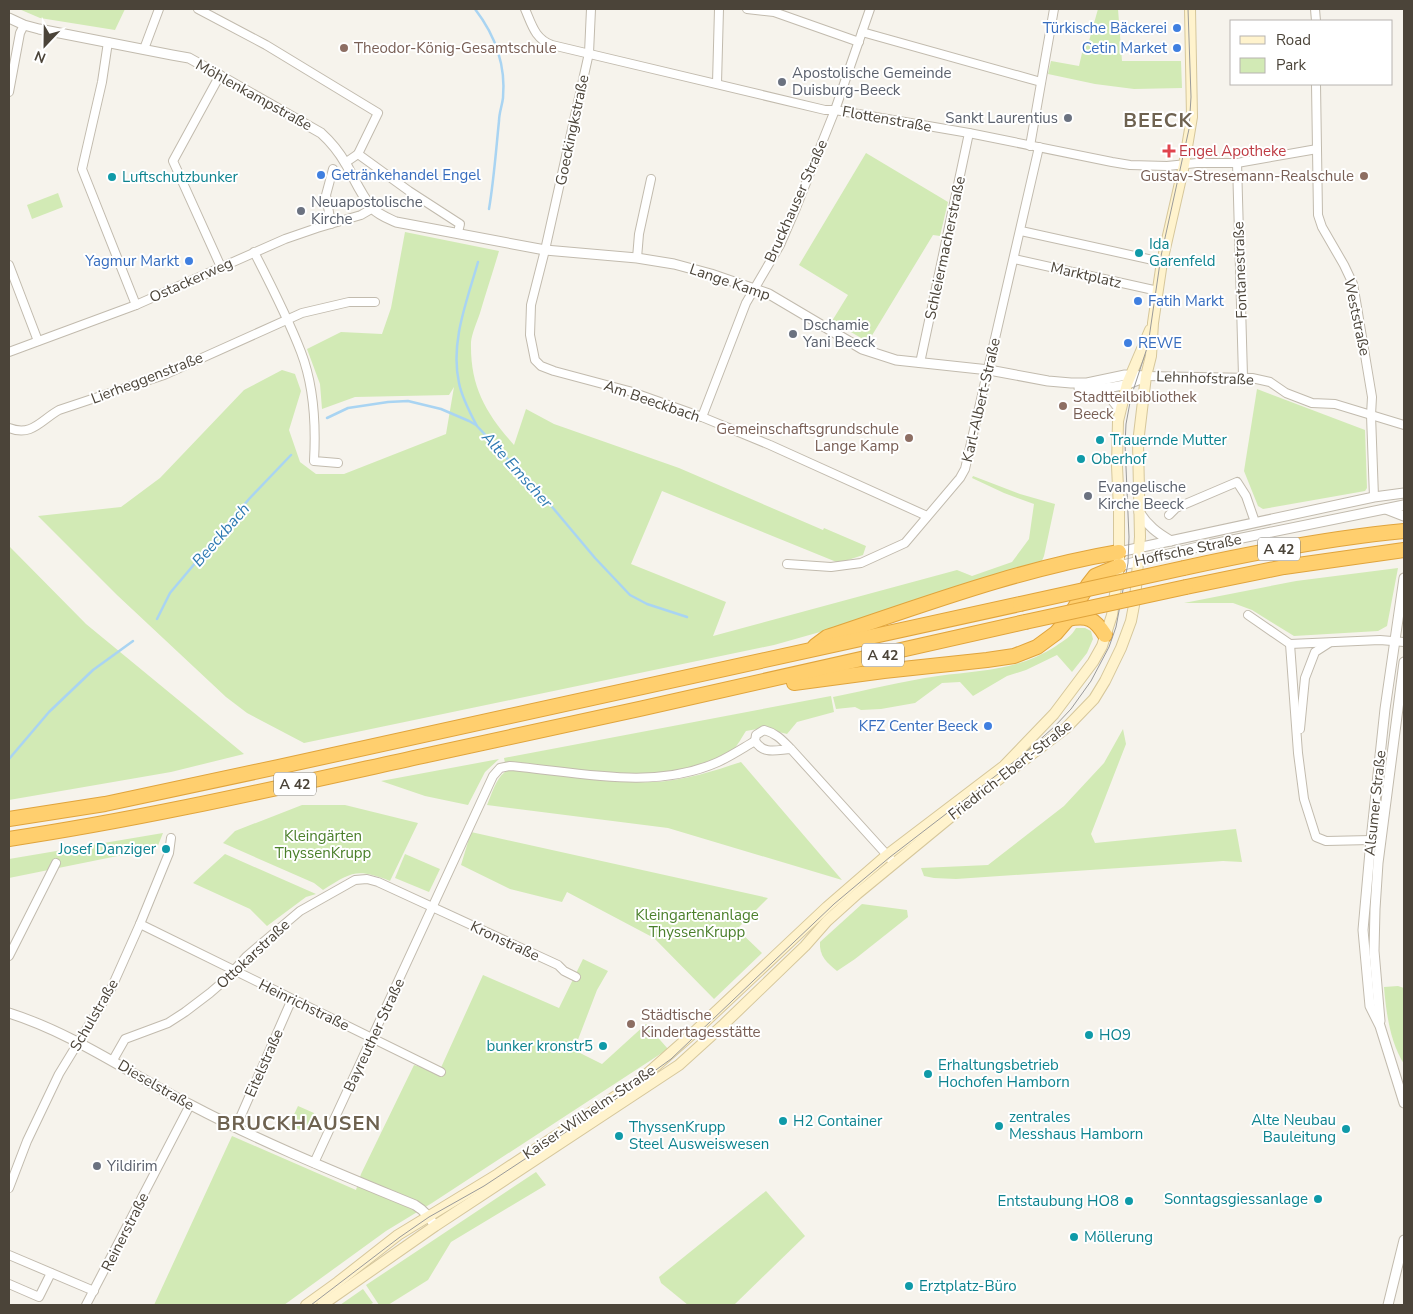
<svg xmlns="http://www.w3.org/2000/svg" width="1413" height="1314" font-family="'Nunito Sans',sans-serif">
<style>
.green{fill:#d2eab5}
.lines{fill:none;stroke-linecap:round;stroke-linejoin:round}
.stream{stroke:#a9d4f2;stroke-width:2.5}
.minor-casing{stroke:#c2bbae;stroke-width:10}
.tertiary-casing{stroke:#c2bbae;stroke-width:11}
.secondary-casing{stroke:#d6c79b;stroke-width:12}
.motorway-casing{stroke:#e0a43c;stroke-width:16}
.minor{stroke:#fff;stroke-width:8}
.tertiary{stroke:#fff;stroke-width:9}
.secondary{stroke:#fff3cd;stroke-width:10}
.motorway{stroke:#ffcf6e;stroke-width:14}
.tram{stroke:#9a9a9a;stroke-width:1}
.motorway-bridge-casing{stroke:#e0a43c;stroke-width:16;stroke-linecap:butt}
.motorway-bridge{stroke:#ffcf6e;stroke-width:14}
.shop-dot{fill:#3f7fe0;stroke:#fff;stroke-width:2}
.education-dot{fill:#8d6e63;stroke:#fff;stroke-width:2}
.worship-dot{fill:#6b7280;stroke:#fff;stroke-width:2}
.health-dot{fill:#e0444e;stroke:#fff;stroke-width:2}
.culture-dot{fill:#0f9aa8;stroke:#fff;stroke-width:2}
.labels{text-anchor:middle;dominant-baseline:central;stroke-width:4;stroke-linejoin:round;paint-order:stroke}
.shield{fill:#fff;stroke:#817c74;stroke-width:1}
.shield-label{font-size:14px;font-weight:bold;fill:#4b4439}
.shop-label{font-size:15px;fill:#366cbe;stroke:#fff;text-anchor:end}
.education-label{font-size:15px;fill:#785e54;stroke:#fff;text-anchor:start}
.worship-label{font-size:15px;fill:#5b616d;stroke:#fff;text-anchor:start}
.street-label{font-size:15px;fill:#4b4439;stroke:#fff}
.health-label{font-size:15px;fill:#be3a42;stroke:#fff;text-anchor:start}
.culture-label{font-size:15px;fill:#0d838f;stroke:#fff;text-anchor:start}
.park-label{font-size:15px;fill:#4a7f2a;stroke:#fff}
.water-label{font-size:16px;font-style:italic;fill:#2e7ab2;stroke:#fff}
.district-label{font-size:20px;font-weight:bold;letter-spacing:1px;fill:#6e6250;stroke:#fff}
</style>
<rect width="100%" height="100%" fill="#f6f3ec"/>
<g class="green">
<polygon points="19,9 125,9 115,30 40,18"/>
<polygon points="1098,9 1118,9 1122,61 1181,61 1182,88 1134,89 1095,84 1048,74 1051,61 1079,66 1085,40 1089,41"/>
<polygon points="866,153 948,202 940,236 933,235 868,342 832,321 848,295 799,265"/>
<polygon points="58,193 63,207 32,219 27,205"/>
<path d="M 405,232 L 499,251 C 493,272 486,292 480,313 C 477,322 472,333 471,342 C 470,387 486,413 514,445 L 526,409 L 554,424 L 679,468 L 823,530 L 824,528 L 866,546 L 863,555 L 839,563 L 662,491 L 631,564 L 726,602 L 713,636 L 957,570 L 972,576 L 1012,562 L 1029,539 L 1034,504 L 1004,493 L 972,478 L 973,476 L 1020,494 L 1055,504 L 1044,556 L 1041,563 L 859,621 L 774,645 L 304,743 L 247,713 L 226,697 L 117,595 L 38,516 L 121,507 L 160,478 L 244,390 L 282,370 L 295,374 L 301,391 L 289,430 L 300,462 L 316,474 L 344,474 L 446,434 L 454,387 L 449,395 L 355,397 L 322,409 L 320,384 L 307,349 L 341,332 L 382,334 L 391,308 Z"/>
<polygon points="1257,389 1365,430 1367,488 1365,491 1263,509 1258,506 1244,471"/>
<polygon points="9,546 86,624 244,754 171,772 9,800"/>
<polygon points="1398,568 1387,626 1378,631 1294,636 1252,610 1233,603 1184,603 1296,581"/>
<path d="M 1076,628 L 1085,628 L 1091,631 L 1093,639 L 1087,653 L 1072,672 L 1057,655 L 1026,670 L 1007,676 L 973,696 L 960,682 L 942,683 L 915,703 L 881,709 L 861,710 L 855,707 L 836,709 L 833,697 C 868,690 903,681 938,676 C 982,670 1017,671 1056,646 C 1063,641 1072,636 1076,628 Z"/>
<path d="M 831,696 L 834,712 L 797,722 L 787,734 L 763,728 L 746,731 C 742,737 738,745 733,750 C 724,757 712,761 702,764 C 638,784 569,770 505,763 L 504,758 Z"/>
<polygon points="1123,729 1126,744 1091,834 1095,843 1236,829 1242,862 1223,861 956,879 934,878 924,876 921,868 988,865 1064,806 1104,763"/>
<polygon points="499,759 485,772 468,805 425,796 381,781"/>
<path d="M 741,762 L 842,880 L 668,828 L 487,805 C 491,796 496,778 505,772 C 515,767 546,773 558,775 C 590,779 623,783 656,782 C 685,780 714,771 741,762 Z"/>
<path d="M 302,805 L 345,805 L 418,823 L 390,881 C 356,868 352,872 323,890 L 314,883 L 223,843 L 235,831 Z"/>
<polygon points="471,832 768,898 737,929 762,953 714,999 654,938 567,892 562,902 510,889 461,865"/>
<polygon points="163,833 157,848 9,878 9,859"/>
<polygon points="225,854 316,894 306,897 267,926 250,909 193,883"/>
<polygon points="405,854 440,869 429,892 395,878"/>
<path d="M 862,904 L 907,910 L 908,917 L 855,959 L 837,971 C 827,963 819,956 820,942 Z"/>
<polygon points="583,959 608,971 597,990 574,1050 602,1064 646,1024 668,1049 432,1203 386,1231 284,1305 154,1305 232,1136 356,1190 361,1174 414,1065 439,1072 483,975 559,1008"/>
<path d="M 1398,986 L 1404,988 L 1404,1064 C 1390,1042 1386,1012 1384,987 Z"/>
<polygon points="298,1106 314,1113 305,1132 289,1125"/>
<polygon points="536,1172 546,1185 451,1242 428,1280 388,1305 379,1305 366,1285"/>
<polygon points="766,1191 805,1236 734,1305 688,1305 661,1283 659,1277"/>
<polygon points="363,1289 373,1303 369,1305 340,1305"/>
</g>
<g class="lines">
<g class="stream">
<path d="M 475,9 C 495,35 506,64 503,98 C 502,106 499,113 499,121 C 496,150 494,179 489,209"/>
<path d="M 478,262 C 467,301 450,342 459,383 C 462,398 470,413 477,426 L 553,508 L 595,558 L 630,595 L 647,604 L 687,617"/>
<polyline points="327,418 348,408 388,402 408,401 441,409 469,421 476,425"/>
<polyline points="157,619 170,593 249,499 291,455"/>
<polyline points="9,759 49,712 93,670 133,641"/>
</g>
<g class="minor-casing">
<g id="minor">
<polyline points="198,9 266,45 378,113 358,154"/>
<path d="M 525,9 C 532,25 535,39 552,45 L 825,110 L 835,110 L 969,133 L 1112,162 L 1130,165 L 1167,166 L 1197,163 L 1237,163 L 1317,149"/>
<polyline points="591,9 589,53 545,250 531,305 530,335 535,360 541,366 554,371 629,391 702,417 770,445 927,516"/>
<polyline points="747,9 774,12 859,42"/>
<polyline points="1315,9 1316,21"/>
<polyline points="862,32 1041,82"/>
<polyline points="108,42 102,82 82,169 136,305"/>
<polyline points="144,49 159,9"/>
<polyline points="220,75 173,161 221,267"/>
<polyline points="717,83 719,9"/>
<polyline points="1316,84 1318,215 1322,227 1344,265 1353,284 1356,301 1372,397 1371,415 1374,497"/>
<polyline points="9,92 20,33 24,25"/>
<polyline points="1030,146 1054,9"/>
<polyline points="345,163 358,154 409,191 460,224 458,232"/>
<polyline points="1237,163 1243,376"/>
<polyline points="331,224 326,195 333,169"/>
<polyline points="1021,231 1162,262"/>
<path d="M 254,252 C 271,285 288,318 301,352 C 314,386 316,426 314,461 L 338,463"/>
<polyline points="637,258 639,234 651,179"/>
<polyline points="1014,259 1158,291"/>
<polyline points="9,265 38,341"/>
<polyline points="9,352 136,305 285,239 317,228 361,215 373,208"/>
<polyline points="920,363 969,133"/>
<polyline points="1146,376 1252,378 1270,382 1286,393 1312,403 1335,404 1404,425"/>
<polyline points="702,417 746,303 780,245 796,208 835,110 870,9"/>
<path d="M 9,428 C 32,437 41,420 59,410 L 164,375 L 302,313 L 349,302 L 375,302"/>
<polyline points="1169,515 1176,508 1237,482 1246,496 1255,522"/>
<polyline points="787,564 831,567 861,563 905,543 960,478 965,469 1039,147"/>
<polyline points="1248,615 1290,644 1380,640 1404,642"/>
<polyline points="1290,644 1298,753 1304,799 1316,837 1326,841 1371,840"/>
<polyline points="1300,729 1305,678 1315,652 1329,643"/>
<path d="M 791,749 C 776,750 764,755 755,741 L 756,735 L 764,730 C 776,733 782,740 791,749 L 887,855 L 894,863"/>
<polyline points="140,924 441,1072"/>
<polyline points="9,956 56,863"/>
<polyline points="113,1060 125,1039 168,1023 185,1012 210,993 225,980 247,956 300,911 355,880 367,879 378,882 558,965 564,971 576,977"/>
<polyline points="236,1127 292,999"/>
<path d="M 314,1163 L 493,776 L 500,768 L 510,766 C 578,772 653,791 718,762 C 731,756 743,748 755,741"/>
<polyline points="9,1188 27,1141 59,1074 111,989 140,924 169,853 171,838"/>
<polyline points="9,1255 94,1291"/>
<polyline points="9,1284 39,1297 51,1273"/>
<polyline points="86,1305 190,1105"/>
</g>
</g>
<g class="tertiary-casing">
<g id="tertiary">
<path d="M 9,18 L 24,25 L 39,29 L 172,55 L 189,58 L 198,63 L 321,133 C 331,142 339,152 346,164 C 354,178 361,195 372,208 C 379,215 387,218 396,222 L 545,250 L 637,258 L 674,264 L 711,274 L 769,294 L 862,349 L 896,360 L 989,370 L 1048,381 L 1071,383 L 1087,383 L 1125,375 L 1146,376"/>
<path d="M 1079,388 C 1102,389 1126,388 1146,376"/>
<polyline points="1096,390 1110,397 1120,410"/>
<polyline points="1386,509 1404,516"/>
<path d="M 1139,512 C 1148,526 1157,533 1171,541"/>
<polyline points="1119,552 1374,497 1404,493"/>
<polyline points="1119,566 1198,547 1404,505"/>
<polyline points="1404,578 1385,709 1371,840 1363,930 1370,1006 1380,1026 1404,1103"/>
<path d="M 9,1013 C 75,1034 130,1074 191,1105 C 263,1143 340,1174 415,1205 C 425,1211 429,1217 435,1226"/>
<polyline points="1380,1021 1374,951 1375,909 1378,863 1404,662"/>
<polyline points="1388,1305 1404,1240"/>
</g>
</g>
<g class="secondary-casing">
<g id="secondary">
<polyline points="306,1305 338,1282 398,1235 498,1174 640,1080 691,1035 827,907 887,855 1004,766 1054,714 1093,662 1102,646 1112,615 1119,566 1119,509 1117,466 1118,421 1127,384 1150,330"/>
<polyline points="322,1305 435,1226 679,1065 722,1026 805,946 827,921 857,894 964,806 1066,728 1094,699 1105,681 1121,648 1131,621 1135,600 1140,537 1138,443 1146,376 1151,356 1153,323 1162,262 1184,165 1192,117 1190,9"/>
</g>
</g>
<g class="motorway-casing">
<g id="motorway">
<path d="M 1184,568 C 1257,552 1330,538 1404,531"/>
<polyline points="1186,587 1284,567 1404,550"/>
<path d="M 1068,619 C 1088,615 1095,619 1105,635"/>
<path d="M 815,646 L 827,637 C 923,605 1019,569 1119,552"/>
<polyline points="794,683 884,671 987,660 1014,656 1037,647 1056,633 1068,619 1088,585 1095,576 1119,566"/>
<polyline points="9,819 105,804 278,767 1020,604"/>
<path d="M 9,839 C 148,818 286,786 423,756 C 624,713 825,668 1025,622"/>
</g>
</g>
<use href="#minor" class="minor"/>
<use href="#tertiary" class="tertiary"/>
<use href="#secondary" class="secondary"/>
<use href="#motorway" class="motorway"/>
<polyline class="tram" points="311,1305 400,1237 429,1217 484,1186 613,1101 671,1059 834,904 890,857 1024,754 1054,727 1071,709 1091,681 1109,647 1116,627 1128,563 1129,537 1125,444 1126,424 1131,397 1148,345 1161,256 1189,129 1191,97 1188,9"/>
<g class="motorway-bridge-casing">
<g id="motorway-bridge">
<polyline points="1020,604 1184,568"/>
<polyline points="1025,622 1186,587"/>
</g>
</g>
<use href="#motorway-bridge" class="motorway-bridge"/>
</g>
<g class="shop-dot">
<circle cx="1177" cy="28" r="5"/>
<circle cx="1177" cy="48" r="5"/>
<circle cx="321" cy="175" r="5"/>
<circle cx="189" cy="261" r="5"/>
<circle cx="1138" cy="301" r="5"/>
<circle cx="1128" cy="343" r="5"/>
<circle cx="988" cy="726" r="5"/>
</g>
<g class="education-dot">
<circle cx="344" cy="48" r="5"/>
<circle cx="1364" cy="176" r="5"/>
<circle cx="1063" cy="406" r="5"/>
<circle cx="909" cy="438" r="5"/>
<circle cx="631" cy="1024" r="5"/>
</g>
<g class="worship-dot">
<circle cx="782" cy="82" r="5"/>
<circle cx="1068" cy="118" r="5"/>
<circle cx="301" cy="211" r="5"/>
<circle cx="793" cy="334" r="5"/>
<circle cx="1088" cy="496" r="5"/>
<circle cx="97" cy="1166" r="5"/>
</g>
<path class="health-dot" d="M1166.5 143.5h5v5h5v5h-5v5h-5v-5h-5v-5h5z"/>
<g class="culture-dot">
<circle cx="112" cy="177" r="5"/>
<circle cx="1139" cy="253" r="5"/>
<circle cx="1100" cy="440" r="5"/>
<circle cx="1081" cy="459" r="5"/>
<circle cx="166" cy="849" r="5"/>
<circle cx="1089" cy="1035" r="5"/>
<circle cx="603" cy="1046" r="5"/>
<circle cx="928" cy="1074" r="5"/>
<circle cx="783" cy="1121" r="5"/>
<circle cx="999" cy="1126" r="5"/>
<circle cx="1346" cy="1129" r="5"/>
<circle cx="619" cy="1136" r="5"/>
<circle cx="1318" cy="1199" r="5"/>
<circle cx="1129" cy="1201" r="5"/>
<circle cx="1074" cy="1237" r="5"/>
<circle cx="909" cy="1286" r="5"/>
</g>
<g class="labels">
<g class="shield">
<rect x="1258" y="537.5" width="42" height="23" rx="4"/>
<rect x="862" y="643.5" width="42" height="23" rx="4"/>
<rect x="274" y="772.5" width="42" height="23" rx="4"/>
</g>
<g class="shield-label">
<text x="1279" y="549">A 42</text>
<text x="883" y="655">A 42</text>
<text x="295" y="784">A 42</text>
</g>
<g class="shop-label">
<text x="1167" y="28">Türkische Bäckerei</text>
<text x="1167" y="48">Cetin Market</text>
<text x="331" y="175" text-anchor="start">Getränkehandel Engel</text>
<text x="179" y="261">Yagmur Markt</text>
<text x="1148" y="301" text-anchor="start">Fatih Markt</text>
<text x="1138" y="343" text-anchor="start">REWE</text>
<text x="978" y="726">KFZ Center Beeck</text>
</g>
<g class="education-label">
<text x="354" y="48">Theodor-König-Gesamtschule</text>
<text x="1354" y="176" text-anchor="end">Gustav-Stresemann-Realschule</text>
<text x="1073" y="397">Stadtteilbibliothek<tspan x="1073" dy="17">Beeck</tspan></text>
<text x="899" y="429" text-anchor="end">Gemeinschaftsgrundschule<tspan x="899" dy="17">Lange Kamp</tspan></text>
<text x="641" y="1015">Städtische<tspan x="641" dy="17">Kindertagesstätte</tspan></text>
</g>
<g class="worship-label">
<text x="792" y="73">Apostolische Gemeinde<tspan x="792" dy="17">Duisburg-Beeck</tspan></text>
<text x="1058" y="118" text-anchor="end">Sankt Laurentius</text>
<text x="311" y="202">Neuapostolische<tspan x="311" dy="17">Kirche</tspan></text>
<text x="803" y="325">Dschamie<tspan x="803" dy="17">Yani Beeck</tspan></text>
<text x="1098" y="487">Evangelische<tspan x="1098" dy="17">Kirche Beeck</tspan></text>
<text x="107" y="1166">Yildirim</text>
</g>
<g class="street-label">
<text transform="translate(254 95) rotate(29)">Möhlenkampstraße</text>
<text transform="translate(887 119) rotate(10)">Flottenstraße</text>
<text transform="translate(572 130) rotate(-78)">Goeckingkstraße</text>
<text transform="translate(796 201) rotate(-66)">Bruckhauser Straße</text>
<text transform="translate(945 248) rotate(-78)">Schleiermacherstraße</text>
<text transform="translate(1240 270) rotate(-92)">Fontanestraße</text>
<text transform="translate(1086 275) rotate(13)">Marktplatz</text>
<text transform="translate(191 280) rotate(-24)">Ostackerweg</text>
<text transform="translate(730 282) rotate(19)">Lange Kamp</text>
<text transform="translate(1357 317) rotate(78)">Weststraße</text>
<text transform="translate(147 378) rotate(-21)">Lierheggenstraße</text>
<text transform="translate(1205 378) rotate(2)">Lehnhofstraße</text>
<text transform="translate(981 400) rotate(-77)">Karl-Albert-Straße</text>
<text transform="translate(652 401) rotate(19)">Am Beeckbach</text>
<text transform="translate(1188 550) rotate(-12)">Hoffsche Straße</text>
<text transform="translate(1010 770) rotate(-38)">Friedrich-Ebert-Straße</text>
<text transform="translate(1375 803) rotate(-84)">Alsumer Straße</text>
<text transform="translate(505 941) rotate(25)">Kronstraße</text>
<text transform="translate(253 954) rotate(-43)">Ottokarstraße</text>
<text transform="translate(304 1005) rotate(26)">Heinrichstraße</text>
<text transform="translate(94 1015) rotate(-60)">Schulstraße</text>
<text transform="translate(374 1035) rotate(-65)">Bayreuther Straße</text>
<text transform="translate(264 1063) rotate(-66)">Eitelstraße</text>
<text transform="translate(156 1085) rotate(30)">Dieselstraße</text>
<text transform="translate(589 1112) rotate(-34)">Kaiser-Wilhelm-Straße</text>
<text transform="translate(125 1232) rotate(-63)">Reinerstraße</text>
</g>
<g class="health-label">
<text x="1179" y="151">Engel Apotheke</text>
</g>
<g class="culture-label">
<text x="122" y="177">Luftschutzbunker</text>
<text x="1149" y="244">Ida<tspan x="1149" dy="17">Garenfeld</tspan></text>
<text x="1110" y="440">Trauernde Mutter</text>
<text x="1091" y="459">Oberhof</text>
<text x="156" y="849" text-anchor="end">Josef Danziger</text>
<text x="1099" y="1035">HO9</text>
<text x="593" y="1046" text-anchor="end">bunker kronstr5</text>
<text x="938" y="1065">Erhaltungsbetrieb<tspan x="938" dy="17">Hochofen Hamborn</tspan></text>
<text x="1009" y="1117">zentrales<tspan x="1009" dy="17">Messhaus Hamborn</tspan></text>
<text x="1336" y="1120" text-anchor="end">Alte Neubau<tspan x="1336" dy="17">Bauleitung</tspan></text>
<text x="793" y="1121">H2 Container</text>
<text x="629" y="1127">ThyssenKrupp<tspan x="629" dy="17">Steel Ausweiswesen</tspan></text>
<text x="1308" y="1199" text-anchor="end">Sonntagsgiessanlage</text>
<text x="1119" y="1201" text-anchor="end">Entstaubung HO8</text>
<text x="1084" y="1237">Möllerung</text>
<text x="919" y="1286">Erztplatz-Büro</text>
</g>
<g class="park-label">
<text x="323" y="836">Kleingärten<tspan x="323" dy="17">ThyssenKrupp</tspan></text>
<text x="697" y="915">Kleingartenanlage<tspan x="697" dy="17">ThyssenKrupp</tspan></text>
</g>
<g class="water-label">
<text transform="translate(517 470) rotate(48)">Alte Emscher</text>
<text transform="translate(221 535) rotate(-49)">Beeckbach</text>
</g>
<g class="district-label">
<text x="1158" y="120">BEECK</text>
<text x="299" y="1123">BRUCKHAUSEN</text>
</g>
</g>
<rect width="1413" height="1314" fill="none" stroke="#4b4439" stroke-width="20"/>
<rect x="1230" y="20" width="162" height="65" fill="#ffffff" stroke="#b7b4b0"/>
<rect x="1240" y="36" width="25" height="8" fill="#fff3cd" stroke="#b7b4b0"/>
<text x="1276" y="45" font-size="15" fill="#4b4439">Road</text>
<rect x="1240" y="58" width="25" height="15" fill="#d2eab5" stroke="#b7b4b0"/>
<text x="1276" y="70" font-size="15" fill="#4b4439">Park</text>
<g transform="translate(45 45) rotate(202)" stroke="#ffffff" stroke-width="4" paint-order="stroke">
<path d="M0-4L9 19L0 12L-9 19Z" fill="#4b4439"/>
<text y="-8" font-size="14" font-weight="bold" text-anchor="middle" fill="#4b4439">N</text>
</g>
</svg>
